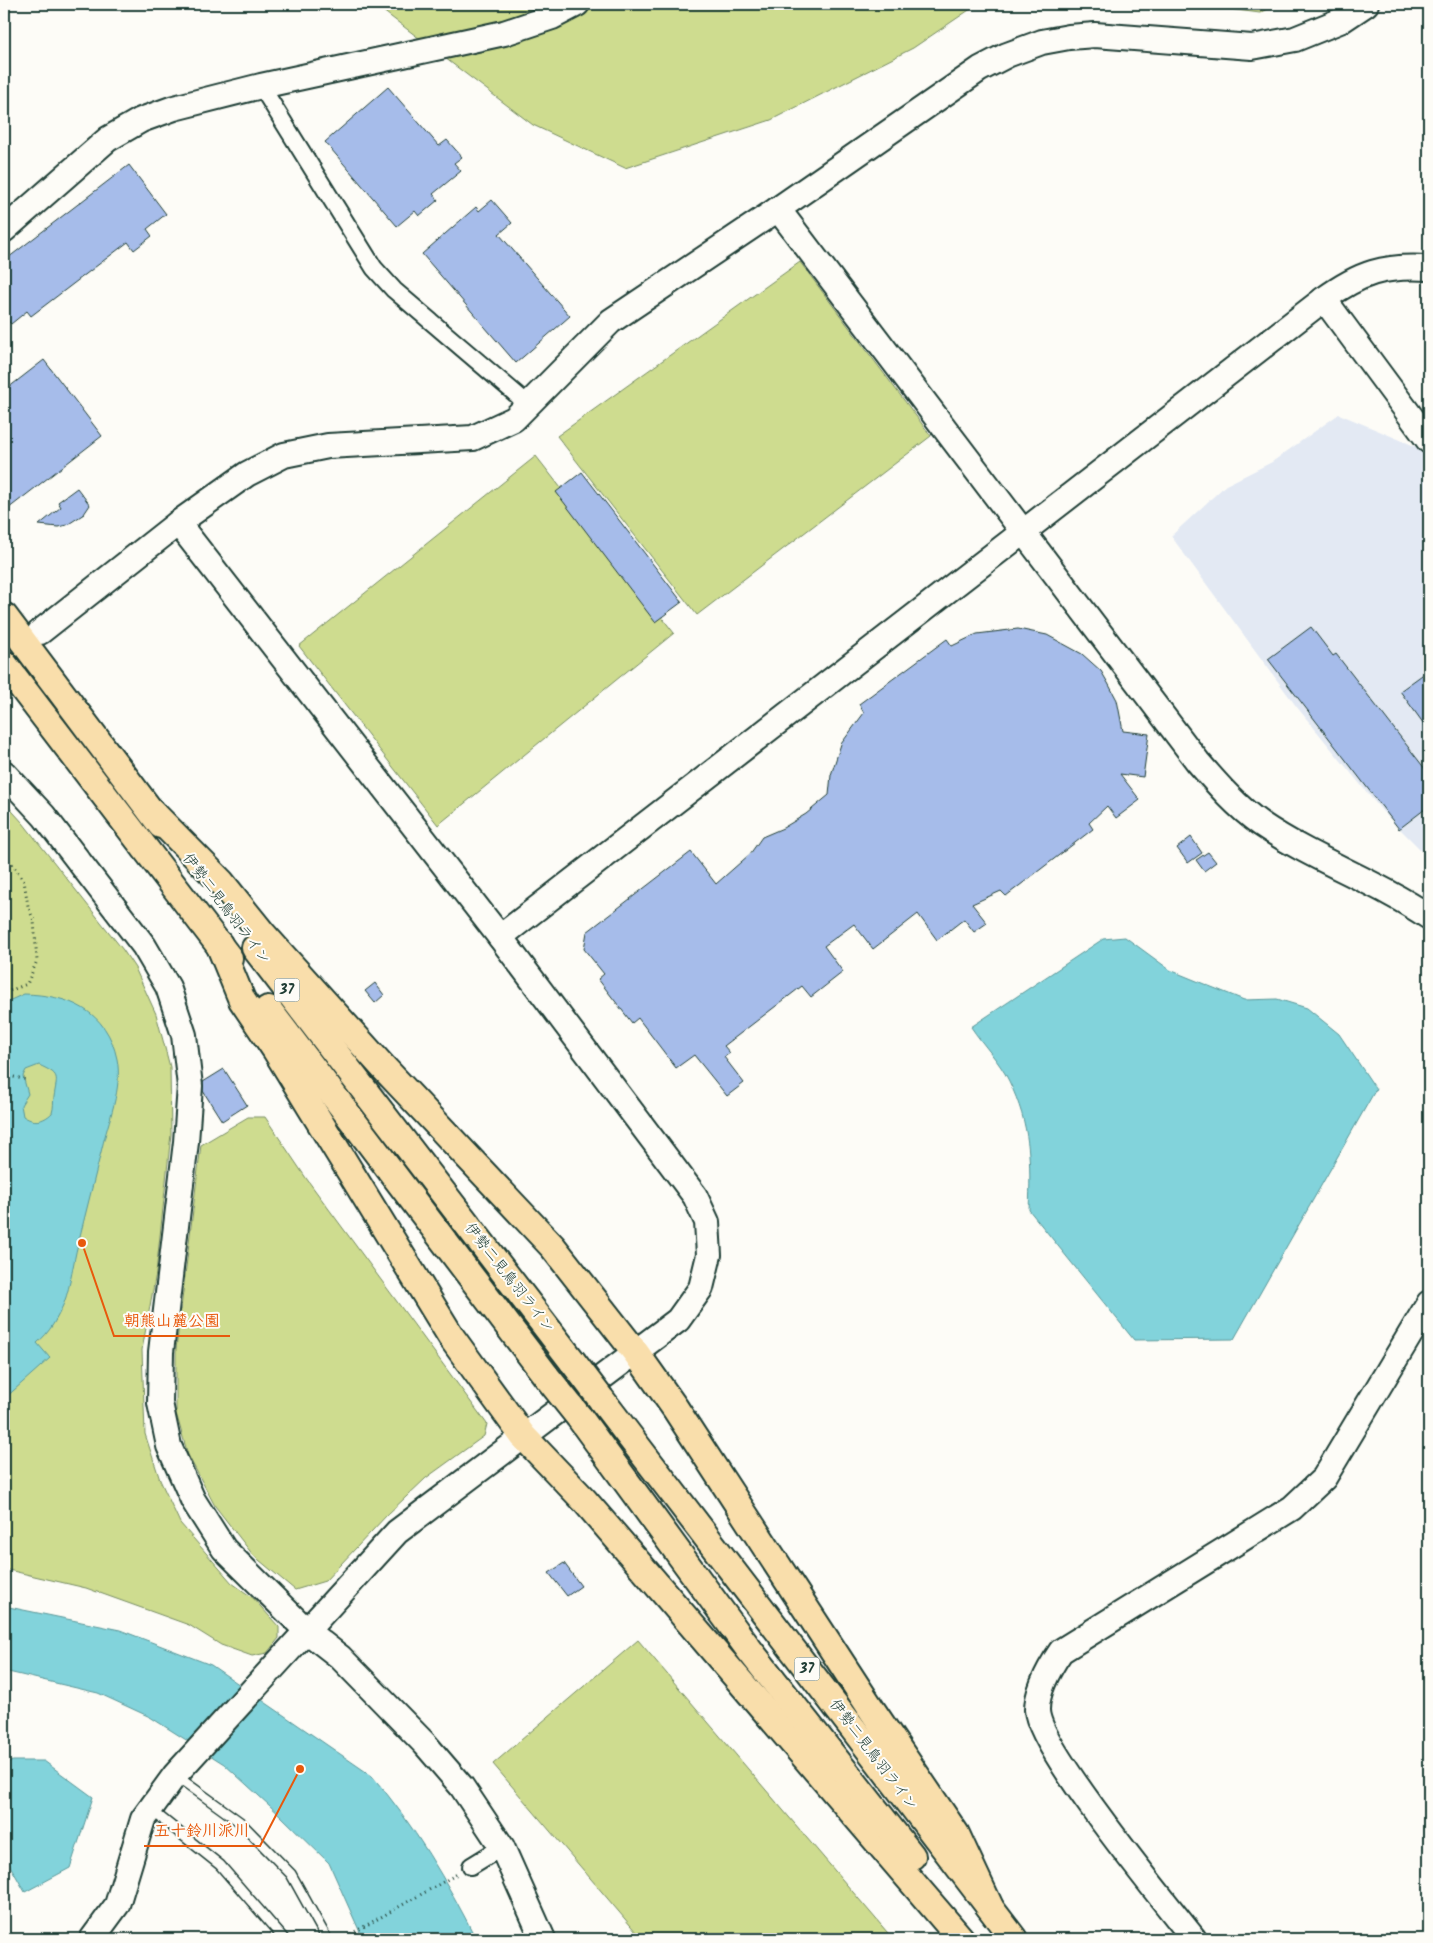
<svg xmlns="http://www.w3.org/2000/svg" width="1433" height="1943" font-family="Kalam,'Klee One',sans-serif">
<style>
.built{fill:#e3e9f3}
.green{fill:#cedc8f;stroke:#768c62}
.water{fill:#82d3db;stroke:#5a9798;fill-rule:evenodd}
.building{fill:#a6bcea;stroke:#1f3d34}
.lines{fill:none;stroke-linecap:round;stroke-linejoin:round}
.lane-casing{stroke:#1f3d34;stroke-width:12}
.street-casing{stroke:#1f3d34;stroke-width:20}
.secondary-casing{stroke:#1f3d34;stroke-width:28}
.primary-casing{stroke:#1f3d34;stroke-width:30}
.path{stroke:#1f3d34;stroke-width:3;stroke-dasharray:1 4;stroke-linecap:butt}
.lane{stroke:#fdfcf7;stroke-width:9}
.street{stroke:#fdfcf7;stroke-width:16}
.secondary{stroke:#fdfcf7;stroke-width:24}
.primary{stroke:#f9deab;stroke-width:26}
.primary-bridge-casing{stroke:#1f3d34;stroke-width:30;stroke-linecap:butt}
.primary-bridge{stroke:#f9deab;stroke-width:26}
.labels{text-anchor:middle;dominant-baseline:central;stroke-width:4;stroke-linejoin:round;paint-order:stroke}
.shield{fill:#fdfcf7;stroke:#62766e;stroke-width:1}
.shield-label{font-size:14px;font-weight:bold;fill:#1f3d34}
.street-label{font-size:15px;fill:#1f3d34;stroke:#fdfcf7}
.leader{fill:none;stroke:#e8590c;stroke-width:2}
.callout-dot{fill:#e8590c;stroke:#fdfcf7;stroke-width:2}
.callout-label{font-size:16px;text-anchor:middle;font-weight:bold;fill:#e8590c;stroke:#fdfcf7;stroke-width:4;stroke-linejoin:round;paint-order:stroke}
</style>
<rect width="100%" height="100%" fill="#fdfcf7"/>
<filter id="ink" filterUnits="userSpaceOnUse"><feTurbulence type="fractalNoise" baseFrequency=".02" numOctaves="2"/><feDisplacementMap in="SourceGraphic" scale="10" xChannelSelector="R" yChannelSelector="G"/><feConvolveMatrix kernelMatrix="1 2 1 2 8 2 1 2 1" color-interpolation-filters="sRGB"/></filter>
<g filter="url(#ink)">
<polygon class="built" points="1339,414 1424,450 1429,456 1429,858 1383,812 1296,706 1171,536 1226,485 1272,462"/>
<g class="green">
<polygon points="374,4 978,4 913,48 771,120 625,168 533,125"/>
<polygon points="1188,4 1278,4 1260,13"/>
<polygon points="800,262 931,436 697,615 557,436"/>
<polygon points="536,456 674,633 438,825 299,646"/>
<polygon points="4,802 23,823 123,950 135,968 156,1014 170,1067 171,1134 156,1273 142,1350 145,1434 160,1480 180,1523 232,1583 253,1598 279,1627 279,1638 267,1653 252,1656 221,1645 189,1625 86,1588 4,1569"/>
<polygon points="248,1117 265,1117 306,1178 487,1424 484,1436 426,1478 387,1515 325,1581 295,1590 253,1555 215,1506 188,1455 176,1413 176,1349 201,1145"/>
<polygon points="638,1640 893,1939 642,1939 493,1764"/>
</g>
<g class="water">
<path d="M 1125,937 L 1170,970 L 1209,986 L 1244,1000 L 1277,999 L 1307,1008 L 1339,1034 L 1376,1089 L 1234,1339 L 1134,1340 L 1029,1210 C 1031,1162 1031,1126 1009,1081 C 1000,1062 983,1045 971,1027 L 1103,939 Z"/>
<path d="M 24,994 C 68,995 107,1010 117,1059 C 123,1088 108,1121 102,1148 C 94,1180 86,1212 78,1244 C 73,1263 71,1284 64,1303 C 57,1319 50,1332 37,1343 L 50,1358 L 4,1399 L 4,1003 ZM 39,1065 C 61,1075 57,1076 54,1097 C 53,1102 54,1107 52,1113 C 43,1122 33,1123 23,1116 L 21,1105 L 28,1094 L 23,1076 L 26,1070 Z"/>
<path d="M 4,1606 L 120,1630 L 211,1665 L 372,1776 C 413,1823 448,1883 476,1939 L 363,1939 L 329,1863 L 281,1816 L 224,1764 L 150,1717 L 98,1693 L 4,1671 Z"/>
<polygon points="13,1761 44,1761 93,1797 70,1868 25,1892 4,1855 4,1763"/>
</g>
<g class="building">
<polygon points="388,87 439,146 447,140 462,157 454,163 461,171 433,194 438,200 419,216 415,211 397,226 325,142"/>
<polygon points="129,165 166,214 147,229 152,236 134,250 128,242 31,316 27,311 11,324 4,316 4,261"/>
<polygon points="492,200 512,223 499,234 570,316 516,363 422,254 476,207 479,211"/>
<polygon points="44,360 102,436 4,512 4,391"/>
<polygon points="582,472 682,602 655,622 556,492"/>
<polygon points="77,488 90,505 84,514 67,525 58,527 39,525 61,507 58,502"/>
<polygon points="1311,627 1333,656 1336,654 1429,774 1429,806 1399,829 1268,659"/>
<polygon points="1018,629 1047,635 1082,654 1101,671 1108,683 1117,700 1123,731 1149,734 1143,777 1120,774 1140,800 1116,818 1107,806 1089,823 1093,829 1006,896 1001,891 972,904 987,923 974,932 964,919 937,940 918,914 873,949 854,924 824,946 843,972 811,997 802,986 724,1046 730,1053 724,1057 744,1083 727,1096 694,1055 676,1068 638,1018 632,1023 598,979 604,974 584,949 587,932 691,852 716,884 750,854 762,837 783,828 806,814 829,795 831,775 841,744 864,713 859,704 947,639 952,646 977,634"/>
<polygon points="1429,670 1429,731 1400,691"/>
<polygon points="1191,837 1202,853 1188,863 1177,848"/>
<polygon points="1208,852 1216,862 1204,871 1196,860"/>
<polygon points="375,983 384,995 375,1003 365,991"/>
<polygon points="224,1069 247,1105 222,1121 203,1091 203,1082"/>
<polygon points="564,1563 581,1586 567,1596 549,1573"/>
</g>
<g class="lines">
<g class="lane-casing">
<g id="lane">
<polyline points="175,1775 240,1822 291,1874 327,1939"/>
<polyline points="150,1809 220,1865 284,1939"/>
</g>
</g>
<g class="street-casing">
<g id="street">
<polyline points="261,86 374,268 394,290 530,406"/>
<polyline points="471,1866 502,1847"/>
</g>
</g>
<g class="secondary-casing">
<g id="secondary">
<path d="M 778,209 L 1198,762 C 1217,784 1237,807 1261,824 C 1314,860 1376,881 1429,917"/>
<polyline points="4,230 108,139 141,120 174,108 261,86 504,33 552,17 577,4"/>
<polyline points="1324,299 1429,441"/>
<polyline points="40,632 178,523 247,474 284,455 328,446 473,438 514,419 611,321 778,209 980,69 1007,55 1042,42 1069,37 1095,35 1252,47 1295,39 1342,20 1366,4"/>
<polyline points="4,773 44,816 144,946 168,987 184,1035 190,1086 186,1142 161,1352 160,1403 169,1446 193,1500 224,1549 308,1632 340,1657 425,1744 462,1787 502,1847 543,1939"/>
<path d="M 500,937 L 1324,299 C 1360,273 1384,265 1429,268"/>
<polyline points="92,1939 117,1905 143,1819 175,1775 397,1532 678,1320 701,1288 709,1255 707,1222 695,1196 500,937 178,523"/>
<path d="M 1194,1939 C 1165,1902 1038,1748 1037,1710 C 1037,1690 1050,1667 1061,1651 L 1292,1508 L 1324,1478 L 1429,1303"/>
</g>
</g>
<g class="primary-casing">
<g id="primary">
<polyline points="4,616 161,825"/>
<polyline points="4,664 229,958"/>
<polyline points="151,811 221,882 262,933 383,1067 553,1247 636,1353 675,1408 872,1710 956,1834 990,1907"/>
<polyline points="219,944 242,1000 275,1049 452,1338 523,1436 584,1500 647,1573 961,1939"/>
<polyline points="255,948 573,1362"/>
<polyline points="268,1009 547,1377"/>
<polyline points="601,1399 1014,1939"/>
<polyline points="579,1417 751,1652 912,1856"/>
</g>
</g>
<g class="path">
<polyline points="4,858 10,861 24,881 28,906 34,921 37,961 27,984 4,993"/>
<polyline points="4,1075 28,1080"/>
<polyline points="342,1939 459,1873"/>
</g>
<use href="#lane" class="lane"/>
<use href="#street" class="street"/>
<use href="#secondary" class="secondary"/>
<use href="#primary" class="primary"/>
<g class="primary-bridge-casing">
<g id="primary-bridge">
<polyline points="573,1362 601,1399"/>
<polyline points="547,1377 579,1417"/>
</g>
</g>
<use href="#primary-bridge" class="primary-bridge"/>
</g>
</g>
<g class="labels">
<g class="shield">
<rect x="274.5" y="978.5" width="25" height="23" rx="4"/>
<rect x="794.5" y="1657.5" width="25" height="23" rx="4"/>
</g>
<g class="shield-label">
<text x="287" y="990">37</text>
<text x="807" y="1669">37</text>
</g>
<g class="street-label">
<text transform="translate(226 909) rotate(53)">伊勢二見鳥羽ライン</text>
<text transform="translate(509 1278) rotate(52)">伊勢二見鳥羽ライン</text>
<text transform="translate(873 1755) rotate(53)">伊勢二見鳥羽ライン</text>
</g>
</g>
<path class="leader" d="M82 1243L114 1336H230M300 1769L260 1846H144"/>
<g class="callout-dot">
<circle cx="82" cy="1243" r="5"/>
<circle cx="300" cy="1769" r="5"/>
</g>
<g class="callout-label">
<text x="172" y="1326">朝熊山麓公園</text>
<text x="202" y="1836">五十鈴川派川</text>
</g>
<rect width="1433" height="1943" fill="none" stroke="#fdfcf7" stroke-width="20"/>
<rect x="10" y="10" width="1413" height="1923" fill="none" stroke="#1f3d34" stroke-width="2" filter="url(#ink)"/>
</svg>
